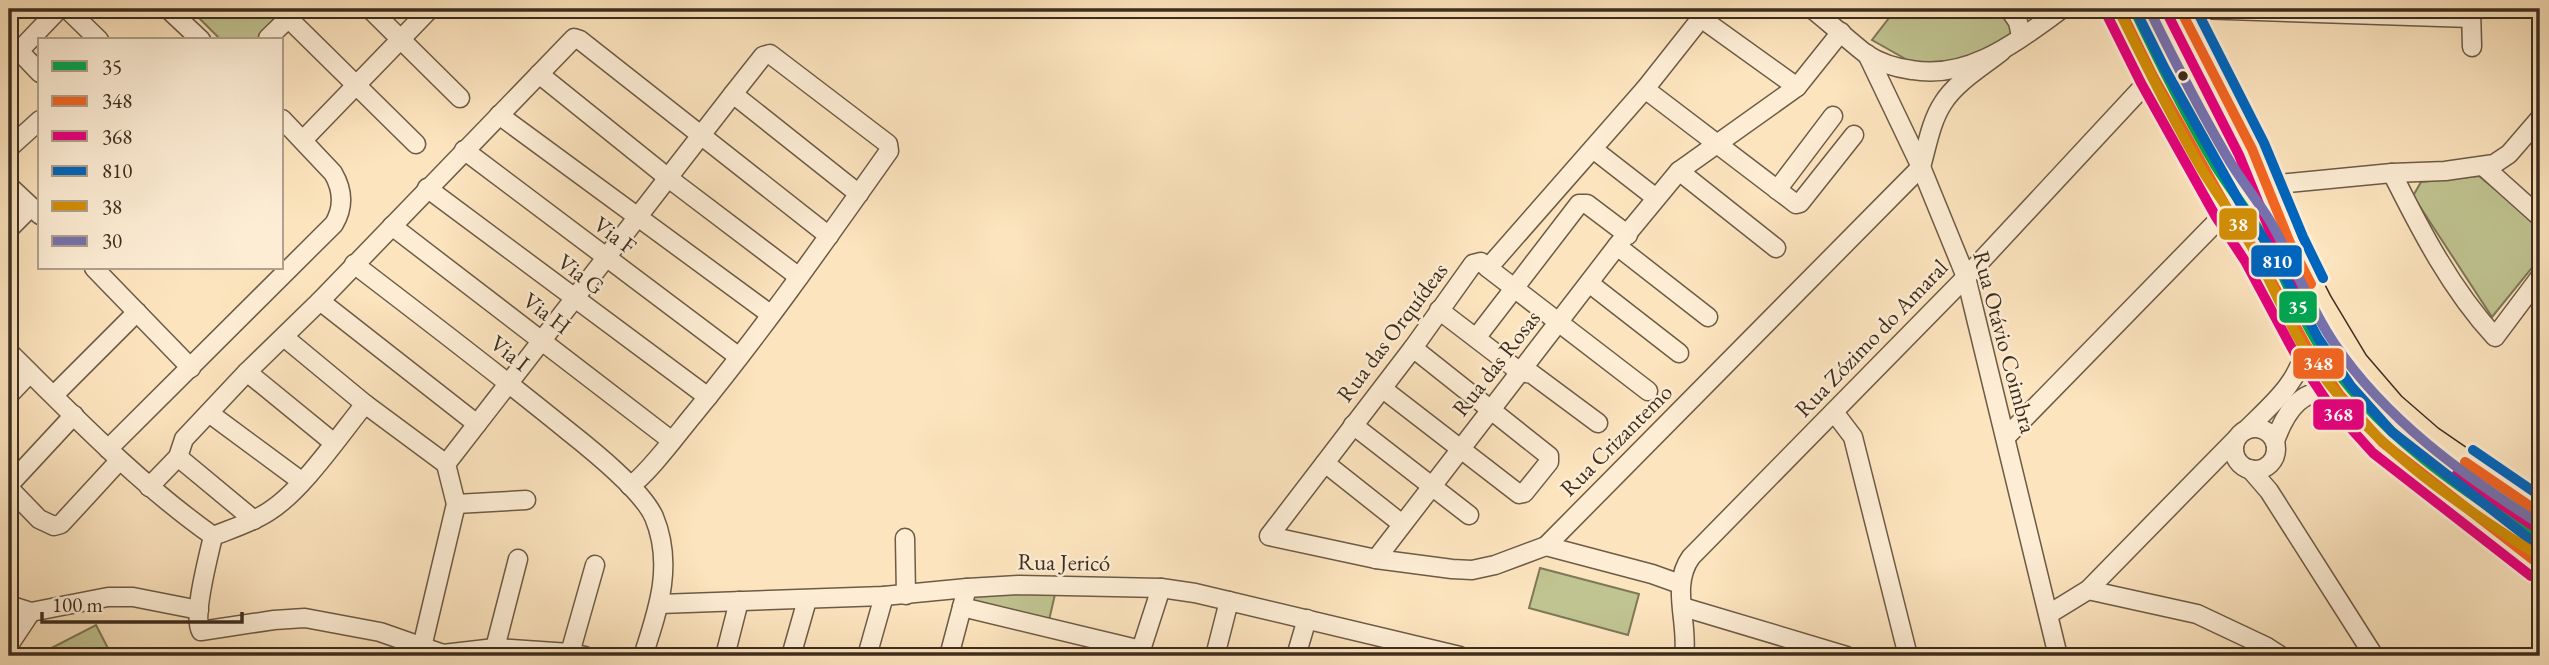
<svg xmlns="http://www.w3.org/2000/svg" width="2549" height="665" font-family="'EB Garamond',serif">
<style>
.green{fill:#c0c491;stroke:#7e7858;stroke-width:2}
.lines{fill:none;stroke-linecap:round;stroke-linejoin:round}
.minor-casing{stroke:#6d5b46;stroke-width:21}
.major-casing{stroke:#3d2d1e;stroke-width:26}
.minor{stroke:#fdedd5;stroke-width:18}
.major{stroke:#fce4be;stroke-width:23}
.bus-1-casing{stroke:#fdedd5;stroke-width:16}
.bus-2-casing{stroke:#fdedd5;stroke-width:16}
.bus-3-casing{stroke:#fdedd5;stroke-width:16}
.bus-4-casing{stroke:#fdedd5;stroke-width:16}
.bus-5-casing{stroke:#fdedd5;stroke-width:16}
.bus-6-casing{stroke:#fdedd5;stroke-width:16}
.bus-1{stroke:#00a651;stroke-width:10}
.bus-2{stroke:#f26522;stroke-width:10}
.bus-3{stroke:#e5007d;stroke-width:10}
.bus-4{stroke:#0065bd;stroke-width:10}
.bus-5{stroke:#d28e06;stroke-width:10}
.bus-6{stroke:#7672af;stroke-width:10}
.bus-dot{fill:#3d2d1e;stroke:#fdedd5;stroke-width:2.5}
.labels{text-anchor:middle;dominant-baseline:central;stroke-width:5;stroke-linejoin:round;paint-order:stroke}
.street-label{font-size:23px;fill:#3d2d1e;stroke:#fdedd5}
.line-badge{stroke:#fdedd5;stroke-width:2.5}
.badge-label{font-size:19px;text-anchor:middle;font-weight:bold;fill:#fff}
</style>
<rect width="100%" height="100%" fill="#fce4be"/>
<filter id="stains"><feTurbulence type="fractalNoise" baseFrequency=".00286" numOctaves="4"/><feColorMatrix values="0 0 0 0 .2 0 0 0 0 .09 0 0 0 0 .02 0 0 0 .5 -.17"/></filter>
<radialGradient id="worn" r=".72"><stop offset=".6" stop-color="#630" stop-opacity="0"/><stop offset="1" stop-color="#630" stop-opacity=".3"/></radialGradient>
<g class="green">
<polygon points="207,9 293,9 261,40 221,40 198,17"/>
<polygon points="1896,9 2003,9 2015,36 1971,58 1918,66 1872,40"/>
<polygon points="2479,176 2540,226 2540,258 2492,317 2413,196 2421,182"/>
<polygon points="1540,568 1639,594 1628,635 1529,608"/>
<polygon points="1056,590 1047,629 965,598 1010,592"/>
<polygon points="96,625 112,656 36,656"/>
</g>
<g class="lines">
<g class="minor-casing">
<g id="minor">
<polyline points="67,9 99,40"/>
<polyline points="168,9 201,40"/>
<polyline points="370,9 460,98"/>
<path d="M 1812,9 C 1830,23 1848,40 1866,54 C 1880,63 1896,68 1912,70 C 1970,80 2017,41 2062,9"/>
<polyline points="2009,9 2018,22 2021,36"/>
<polyline points="2471,9 2472,47"/>
<polyline points="2183,13 2198,9 2471,18"/>
<polyline points="288,18 416,144"/>
<polyline points="268,38 298,9"/>
<polyline points="1867,54 1921,167 1966,277 2058,656"/>
<polyline points="40,73 19,51 59,9"/>
<polyline points="539,74 667,177 799,277"/>
<path d="M 1797,87 L 1705,21 L 1698,22 L 1645,89 L 1488,268 L 1481,262 L 1473,264 L 1413,348 L 1269,536 L 1376,559 L 1452,569 L 1472,570 L 1495,565 L 1546,546 L 1921,167 C 1927,146 1931,121 1943,103 C 1956,82 1982,67 2002,51"/>
<polyline points="1645,89 1796,204 1800,203 1854,135"/>
<polyline points="733,94 859,194"/>
<polyline points="499,115 770,314"/>
<polyline points="303,140 430,9"/>
<polyline points="9,148 40,120"/>
<polyline points="1593,149 1656,198"/>
<polyline points="464,150 739,357"/>
<polyline points="2483,166 2540,217"/>
<polyline points="1679,171 1776,248"/>
<path d="M 2392,173 C 2421,231 2451,289 2495,337 L 2540,277"/>
<polyline points="2268,185 2392,173 2445,171 2494,164 2509,154 2540,118"/>
<polyline points="9,186 40,215"/>
<polyline points="427,188 708,397"/>
<polyline points="1777,190 1833,116"/>
<polyline points="392,226 672,441"/>
<polyline points="9,229 31,207"/>
<polyline points="1617,246 1708,317"/>
<path d="M 354,264 C 426,319 498,374 568,431 C 592,450 642,490 654,517 C 674,565 658,610 643,656"/>
<polyline points="94,268 191,368"/>
<polyline points="1488,268 1648,391"/>
<polyline points="1589,283 1679,353"/>
<polyline points="320,301 477,424"/>
<polyline points="1439,310 1520,372 1532,374 1598,423"/>
<polyline points="284,337 365,404 446,464"/>
<polyline points="1476,338 1579,204 1587,204 1628,235"/>
<path d="M 9,352 C 74,416 138,483 213,536"/>
<polyline points="247,372 334,443"/>
<polyline points="1383,389 1519,494 1524,493 1549,462 1549,456 1413,348"/>
<polyline points="9,395 30,373"/>
<polyline points="54,395 137,312"/>
<polyline points="1834,412 1853,437 1908,656"/>
<polyline points="209,413 301,481"/>
<polyline points="1353,425 1469,515"/>
<circle cx="2255" cy="449" r="21"/>
<path d="M 2246,430 C 2272,404 2299,383 2306,345"/>
<polyline points="2006,437 2228,210"/>
<path d="M 2275,441 C 2286,410 2304,383 2340,395"/>
<path d="M 108,449 L 334,224 C 344,207 343,190 333,173 L 282,119"/>
<polyline points="178,457 254,520"/>
<polyline points="1325,463 1402,524"/>
<polyline points="2250,469 2269,491 2374,656"/>
<polyline points="9,485 74,415"/>
<polyline points="149,487 178,457 184,439 247,372 320,301 574,38 580,40 829,236"/>
<polyline points="9,488 39,519 54,526 61,524 119,461"/>
<polyline points="456,504 526,500"/>
<path d="M 213,536 C 209,555 192,616 201,631 L 274,620 L 305,618 L 380,632 L 443,654 L 495,648 L 570,653 L 585,656"/>
<path d="M 213,536 C 231,529 251,523 268,512 C 302,491 339,436 365,404"/>
<polyline points="905,538 906,595"/>
<polyline points="1546,546 1652,574 1680,584"/>
<polyline points="1376,559 1617,246 1679,171 1797,87 1841,32"/>
<polyline points="967,588 962,607 1141,650"/>
<polyline points="2088,590 2197,614 2267,647 2281,656"/>
<polyline points="660,604 884,596 967,588 1019,585 1161,588 1195,593 1460,656"/>
<polyline points="9,605 31,612 108,597 133,597 199,610"/>
<polyline points="1683,607 1847,656"/>
<polyline points="2049,614 2088,590 2236,439"/>
<polyline points="9,645 31,612"/>
<path d="M 422,647 L 456,504 L 446,464 L 733,94 L 763,56 L 770,54 L 888,144 L 889,151 C 826,240 763,330 694,414 C 678,433 649,473 630,486"/>
<polyline points="495,648 518,559"/>
<polyline points="570,653 595,565"/>
<polyline points="725,656 739,601"/>
<polyline points="791,656 807,600"/>
<polyline points="867,656 884,596"/>
<polyline points="949,656 962,607"/>
<polyline points="1139,656 1161,588"/>
<polyline points="1215,656 1229,601"/>
<polyline points="1296,656 1307,619"/>
<path d="M 1684,656 C 1689,623 1670,586 1691,557 L 1966,277 L 2153,76"/>
</g>
</g>
<g class="major-casing">
<g id="major">
<polyline points="2120,9 2153,76 2228,210 2257,254 2306,345 2340,395 2382,442 2540,565"/>
<polyline points="2180,9 2252,149 2290,243 2320,302 2356,362 2393,405 2431,438 2540,513"/>
</g>
</g>
<use href="#minor" class="minor"/>
<use href="#major" class="major"/>
<g class="bus-1-casing">
<path id="bus-1" d="M 2134,9 C 2159,62 2185,114 2215,165 C 2228,186 2244,206 2257,227 C 2281,266 2296,310 2321,349 C 2375,432 2458,488 2540,540"/>
</g>
<g class="bus-2-casing">
<g id="bus-2">
<polyline points="2120,9 2153,76 2228,210 2257,254 2306,345 2340,395 2382,442 2540,565"/>
<polyline points="2180,9 2252,149 2290,243 2311,284"/>
<polyline points="2465,462 2540,513"/>
</g>
</g>
<g class="bus-3-casing">
<g id="bus-3">
<polyline points="2107,15 2141,83 2216,217 2245,261 2294,352 2328,403 2373,453 2531,576"/>
<polyline points="2168,15 2239,155 2277,248 2299,290"/>
<polyline points="2457,474 2532,525"/>
</g>
</g>
<g class="bus-4-casing">
<g id="bus-4">
<polyline points="2135,9 2165,69 2240,203 2269,247 2318,338 2351,386 2392,432 2540,547"/>
<polyline points="2196,9 2264,143 2303,237 2323,278"/>
<polyline points="2473,450 2540,496"/>
</g>
</g>
<g class="bus-5-casing">
<path id="bus-5" d="M 2121,15 C 2147,68 2173,120 2202,170 C 2216,193 2232,214 2246,237 C 2270,276 2285,320 2310,358 C 2367,442 2449,499 2533,552"/>
</g>
<g class="bus-6-casing">
<path id="bus-6" d="M 2149,9 C 2173,58 2198,107 2226,155 C 2239,178 2256,198 2270,221 C 2293,260 2308,305 2334,343 C 2386,420 2463,475 2540,524"/>
</g>
<use href="#bus-1" class="bus-1"/>
<use href="#bus-2" class="bus-2"/>
<use href="#bus-3" class="bus-3"/>
<use href="#bus-4" class="bus-4"/>
<use href="#bus-5" class="bus-5"/>
<use href="#bus-6" class="bus-6"/>
</g>
<circle class="bus-dot" cx="2183" cy="76" r="6"/>
<g class="labels">
<g class="street-label">
<text transform="translate(615 235) rotate(37)">Via F</text>
<text transform="translate(581 274) rotate(37)">Via G</text>
<text transform="translate(547 313) rotate(37)">Via H</text>
<text transform="translate(1392 332) rotate(-53)">Rua das Orquídeas</text>
<text transform="translate(1871 338) rotate(-46)">Rua Zózimo do Amaral</text>
<text transform="translate(2005 342) rotate(75)">Rua Otávio Coimbra</text>
<text transform="translate(510 353) rotate(38)">Via I</text>
<text transform="translate(1496 363) rotate(-52)">Rua das Rosas</text>
<text transform="translate(1616 440) rotate(-45)">Rua Crizantemo</text>
<text transform="translate(1064 562) rotate(1)">Rua Jericó</text>
</g>
</g>
<g class="line-badge">
<rect x="2218" y="207" width="40" height="34" rx="7" fill="#d28e06"/>
<rect x="2250" y="244" width="53" height="34" rx="7" fill="#0065bd"/>
<rect x="2278" y="290" width="40" height="34" rx="7" fill="#00a651"/>
<rect x="2292" y="347" width="53" height="33" rx="7" fill="#f26522"/>
<rect x="2312" y="398" width="53" height="33" rx="7" fill="#e5007d"/>
</g>
<g class="badge-label">
<text x="2238" y="231">38</text>
<text x="2277" y="268">810</text>
<text x="2298" y="314">35</text>
<text x="2318" y="370">348</text>
<text x="2338" y="421">368</text>
</g>
<rect width="2549" height="665" fill="none" stroke="#fce4be" stroke-width="35"/>
<rect x="10" y="10" width="2528" height="644" fill="none" stroke="#3d2d1e" stroke-width="3.5"/>
<rect x="18" y="18" width="2514" height="630" fill="none" stroke="#3d2d1e" stroke-width="2"/>
<rect x="38" y="38" width="245" height="231" fill="#fdedd5" stroke="#b0a08c" stroke-width="2"/>
<rect x="52" y="61" width="35" height="10" fill="#00a651" stroke="#b0a08c" stroke-width="2"/>
<text x="102" y="74" font-size="21" fill="#3d2d1e">35</text>
<rect x="52" y="96" width="35" height="10" fill="#f26522" stroke="#b0a08c" stroke-width="2"/>
<text x="102" y="108" font-size="21" fill="#3d2d1e">348</text>
<rect x="52" y="131" width="35" height="10" fill="#e5007d" stroke="#b0a08c" stroke-width="2"/>
<text x="102" y="144" font-size="21" fill="#3d2d1e">368</text>
<rect x="52" y="166" width="35" height="10" fill="#0065bd" stroke="#b0a08c" stroke-width="2"/>
<text x="102" y="178" font-size="21" fill="#3d2d1e">810</text>
<rect x="52" y="201" width="35" height="10" fill="#d28e06" stroke="#b0a08c" stroke-width="2"/>
<text x="102" y="214" font-size="21" fill="#3d2d1e">38</text>
<rect x="52" y="236" width="35" height="10" fill="#7672af" stroke="#b0a08c" stroke-width="2"/>
<text x="102" y="248" font-size="21" fill="#3d2d1e">30</text>
<path d="M42 612v10h200v-10" fill="none" stroke="#3d2d1e" stroke-width="3.5"/>
<text x="52" y="612" font-size="21" fill="#3d2d1e" stroke="#fdedd5" stroke-width="5" paint-order="stroke">100 m</text>
<rect width="100%" height="100%" filter="url(#stains)"/>
<rect width="100%" height="100%" fill="url(#worn)"/>
</svg>
